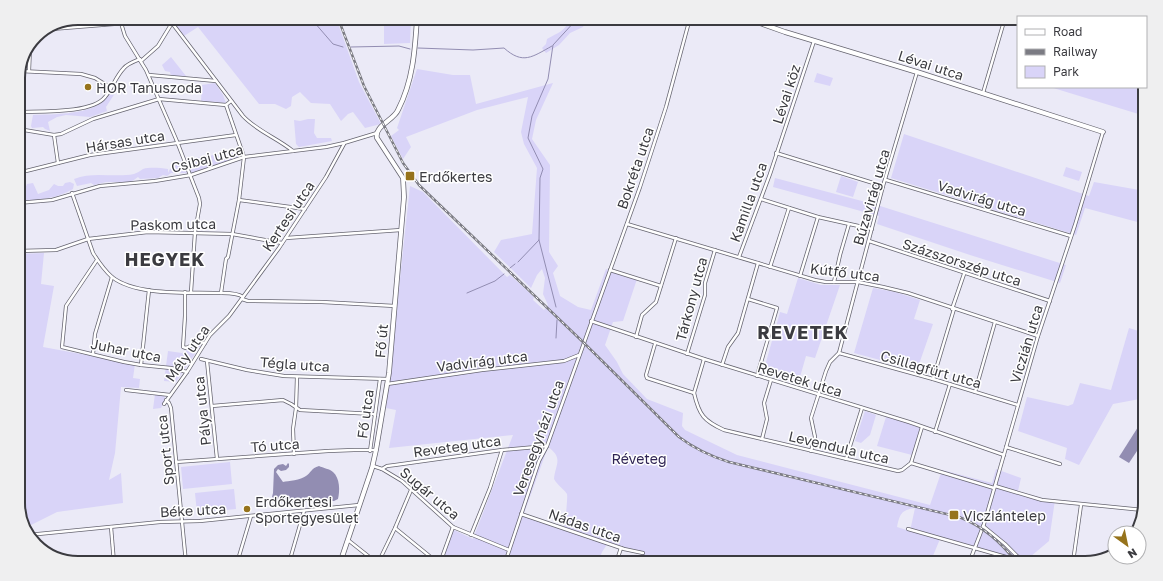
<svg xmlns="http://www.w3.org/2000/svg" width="1163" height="581" font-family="'Golos Text',sans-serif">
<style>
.green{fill:#d9d4f8;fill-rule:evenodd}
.water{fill:#928db2}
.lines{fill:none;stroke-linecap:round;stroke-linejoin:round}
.stream{stroke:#928db2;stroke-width:1}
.street-casing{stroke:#666570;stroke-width:4}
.secondary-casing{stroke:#666570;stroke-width:5.5}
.street{stroke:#fff;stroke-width:2.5}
.secondary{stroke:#fff;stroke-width:4}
.rail-casing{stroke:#7b7b83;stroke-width:2.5}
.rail{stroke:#fff;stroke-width:1;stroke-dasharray:3;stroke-linecap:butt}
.poi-dot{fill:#96731c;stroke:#fff;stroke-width:1.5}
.labels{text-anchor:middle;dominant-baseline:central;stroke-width:3;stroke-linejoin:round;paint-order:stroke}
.street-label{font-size:14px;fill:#3b3b40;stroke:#fff}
.poi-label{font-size:14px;fill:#3b3b40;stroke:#fff;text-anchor:start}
.park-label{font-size:14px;fill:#2f2454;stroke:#fff}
.district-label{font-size:18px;font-weight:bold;letter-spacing:1px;fill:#3b3b40;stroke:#fff}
.rim{fill:none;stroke:#3b3b40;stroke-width:2}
</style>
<rect width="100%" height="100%" fill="#ebeaf7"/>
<g class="green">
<polygon points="78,18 112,18 112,20 63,24"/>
<polygon points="172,18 336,18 359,82 381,124 365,128 353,112 348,114 341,121 330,104 311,103 300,92 292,97 291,106 286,109 275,104 259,104 198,27 184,36 174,23"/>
<polygon points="384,18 411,18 410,43 384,44"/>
<path d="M 569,18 L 594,18 L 590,18 L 586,21 L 583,27 L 570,33 L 559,45 L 546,53 L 542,48 L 546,44 L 547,39 C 557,33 567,31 569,18 Z"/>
<polygon points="171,57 186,76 171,76 170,72 165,71 162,65"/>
<path d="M 417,69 L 453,75 L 470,75 L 476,104 L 553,83 L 536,120 L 532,139 L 550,165 L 549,252 L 558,266 L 553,273 L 560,296 L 578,307 L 591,310 L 606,269 L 637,279 L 623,321 L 613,322 L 605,345 L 617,362 L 623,374 L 647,399 L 683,413 L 682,426 L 685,430 L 737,455 L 930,505 L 942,470 L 992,483 L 996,469 L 1021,478 L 1018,491 L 1043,499 L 1055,500 L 1049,541 L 1030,557 L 1029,562 L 1021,561 L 1021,563 L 1011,563 L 1009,560 L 940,539 L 930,563 L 677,563 L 652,558 L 608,543 L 602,552 L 598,563 L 441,563 L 451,532 L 454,530 L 473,539 L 513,435 L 389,448 L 396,410 L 386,408 L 410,186 L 423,192 L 507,277 L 510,275 L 534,297 L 533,300 L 544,310 L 548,305 L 543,294 L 545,278 L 542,269 L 537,275 L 531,288 L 494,252 L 501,240 L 532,234 L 537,168 L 524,144 L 521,132 L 528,97 L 477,110 L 406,137 L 411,147 L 403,159 L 391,136 L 399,130 L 397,128 ZM 548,447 C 564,458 555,465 554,479 C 558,486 564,489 567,494 C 568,497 565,524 564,530 L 523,516 ZM 915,508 L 910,531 L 897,527 C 900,514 901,510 915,508 Z"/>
<polygon points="817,73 833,78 830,86 814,82"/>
<polygon points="215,83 223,95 226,103 201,101 202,85"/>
<path d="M 117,85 L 117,90 L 106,107 L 107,111 L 90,117 L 66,115 L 57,117 L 48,122 L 50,131 L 45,129 L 43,127 L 32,128 L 31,126 L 33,115 C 53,114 84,115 101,103 C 107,99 111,87 117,85 Z"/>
<polygon points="1050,87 1145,87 1145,116"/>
<polygon points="308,119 315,119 314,133 317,138 331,138 332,141 299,147 296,144 294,120 300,121"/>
<polygon points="904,134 1089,196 1094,182 1145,191 1145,224 1085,208 1076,235 891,178"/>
<polygon points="241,151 242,156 191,173 187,159"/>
<path d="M 178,164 L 182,166 L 184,164 L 187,173 L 171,173 L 167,176 L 163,175 L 158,178 L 140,179 L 138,177 L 131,182 L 106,182 L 94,185 L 91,183 L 77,186 L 74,179 C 93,171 115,178 134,174 C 137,173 140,171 143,169 C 150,167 160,168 168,169 L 168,173 L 170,169 Z"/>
<polygon points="1066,167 1082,172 1079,181 1063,176"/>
<polygon points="841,176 858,182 853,197 836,192"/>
<polygon points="775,178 877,205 1066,265 1060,283 970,255 877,224 879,216 773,187"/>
<path d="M 70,182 L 74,184 L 73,189 C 58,198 40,200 23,201 L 22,196 L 27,184 L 33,183 L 38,194 L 49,190 L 54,184 L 58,186 L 63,186 L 65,183 Z"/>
<polygon points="44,253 41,284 54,286 43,347 135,364 133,378 140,379 139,388 121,387 115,453 109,480 121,473 123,503 57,512 25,528 18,507 18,254"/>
<polygon points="798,278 821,285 840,285 815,358 806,356 798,384 763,373 780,312 787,314"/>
<polygon points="873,288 895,292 920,300 914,319 933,324 917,370 854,353"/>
<polygon points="1129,328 1145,333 1145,398 1113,404 1079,465 1065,459 1067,448 1018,431 1027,397 1068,406 1073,404 1080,383 1111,390"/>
<polygon points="199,343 201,345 176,382 164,381 168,351 182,353"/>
<polygon points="155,394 163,395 166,399 161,408 153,409"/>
<polygon points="865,411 876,415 870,435 861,443 855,441"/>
<polygon points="886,417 908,423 920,428 912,455 877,446"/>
<polygon points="230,462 232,484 183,489 181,467"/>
<polygon points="234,489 236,509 197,513 195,493"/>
</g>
<g class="water">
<polygon points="1145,416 1145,439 1129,463 1119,457"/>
<path d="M 288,463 L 289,464 L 289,467 L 286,470 L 281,471 L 278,469 L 276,472 L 283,482 C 288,481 301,480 306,476 C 311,473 311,468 319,466 C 323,468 330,469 333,472 C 340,478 340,491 338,499 L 334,501 L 308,502 L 299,501 L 288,503 L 274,500 L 272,497 L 273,493 L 274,469 L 278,465 L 283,464 L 286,466 Z"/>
</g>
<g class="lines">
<g class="stream">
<path d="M 246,18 C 267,23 280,26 301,18"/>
<polyline points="306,18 314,22 333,44 343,47"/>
<polyline points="76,19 98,18"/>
<polyline points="351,47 399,46 410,49"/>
<path d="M 418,48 L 473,50 L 504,48 C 523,65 532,57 552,46"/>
<polyline points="539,240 556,307"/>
<polyline points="518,262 539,240 540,178 543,169 528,138 532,116 548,79 553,45 576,20 582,18"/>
<polyline points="510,268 515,264"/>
<polyline points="467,293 495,281 504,274"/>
<polyline points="556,338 557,320"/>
</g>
<g class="street-casing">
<g id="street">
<path d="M 171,18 L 172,23 L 243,116 C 257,131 277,138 293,151"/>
<polyline points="115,23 116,18"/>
<polyline points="121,23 125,36 146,70 176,139 199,198 200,204 195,232 191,292"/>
<polyline points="52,29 139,22 161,18"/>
<polyline points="141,61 158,46 172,23"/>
<polyline points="20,71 81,74 95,78 111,88"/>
<polyline points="29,71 30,48"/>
<polyline points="149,75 216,81"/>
<polyline points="983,93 1005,18"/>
<path d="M 18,112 C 39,111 92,114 105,97 C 112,89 116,76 124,68 C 127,64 135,61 140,59"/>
<polyline points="18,129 54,135 61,134 93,119 159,99 226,105 231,101"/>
<polyline points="54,135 58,163"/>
<polyline points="776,153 883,186"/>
<polyline points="18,173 90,155 236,135"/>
<polyline points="886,180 1071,236"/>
<path d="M 72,193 L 93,253 C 98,261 104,270 112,277 C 136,296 187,292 217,293 C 224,293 237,292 243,297"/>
<polyline points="761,199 818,217 872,229"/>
<polyline points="239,200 305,209"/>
<polyline points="18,203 52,200 100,186 155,181 191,175 244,157 326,147 344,143 377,133"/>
<polyline points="627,224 815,280 826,282 858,282 883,287 908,293 1038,336"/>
<polyline points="286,238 401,230"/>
<polyline points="869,241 1050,301"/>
<polyline points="18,251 56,250 88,239 148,232 232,234 282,243"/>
<polyline points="739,257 770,174 814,41"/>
<polyline points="97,260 66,306 62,347 124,362 141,365 171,368 187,372"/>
<polyline points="770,267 789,208"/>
<polyline points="610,270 661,286"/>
<polyline points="800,276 818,217"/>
<polyline points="834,282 840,255 849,224"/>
<polyline points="185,292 185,316 183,347 186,348 199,342 205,343"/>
<polyline points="221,293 226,259 228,257 239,200 244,157 226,105"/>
<polyline points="242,299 248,301 322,302 395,306"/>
<polyline points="748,299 777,308 757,376"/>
<polyline points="952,309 964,274"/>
<polyline points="591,321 704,359 909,422 1004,455"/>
<polyline points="636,337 642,315 656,302 676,238"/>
<path d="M 655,344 L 646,375 L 647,378 L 694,393 C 699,415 704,421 724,430 L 898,471 L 902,470 L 911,463 L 994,488"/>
<polyline points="839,353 933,379 1018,405"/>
<polyline points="93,354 95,334 112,277"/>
<polyline points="687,354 705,295 705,283 715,250"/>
<polyline points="201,359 247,370 284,376 388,379"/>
<polyline points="207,361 217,459"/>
<polyline points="141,365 149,290"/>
<polyline points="722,365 728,347 738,333 758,263"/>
<polyline points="933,379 954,309"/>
<polyline points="387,384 482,370 564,361 579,355"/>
<polyline points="126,390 170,395"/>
<polyline points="975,392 995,322"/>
<polyline points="694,393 704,359"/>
<polyline points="166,400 169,403 171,408 186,563"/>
<polyline points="164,404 187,372 210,335 229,316 279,248 326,177 344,144"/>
<polyline points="212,406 283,400 291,404 300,410 373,414 375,415"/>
<polyline points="935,432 950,384"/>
<polyline points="762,439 767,419 764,403 771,380"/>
<polyline points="1006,447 1060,464"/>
<polyline points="370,451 380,379"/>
<polyline points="811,451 815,437 811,418 826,371 830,362 839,353 883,186 917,72"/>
<polyline points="294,454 293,429 296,408 297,377"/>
<polyline points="846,459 862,408"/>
<polyline points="176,462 328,451 354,450 376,450"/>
<polyline points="911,463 922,427"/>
<polyline points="373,466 382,469 387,466 395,465 502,450 547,446"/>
<polyline points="382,469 402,481 453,527 509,550"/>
<polyline points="995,486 1042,500 1143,510"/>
<polyline points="521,514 624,549 643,553"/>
<polyline points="983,526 1005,544 1017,556 1023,559 1059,560 1083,563"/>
<polyline points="111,527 114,563"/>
<polyline points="395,528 438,563"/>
<polyline points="908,529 1006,557 1012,560 1015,563"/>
<polyline points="28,535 160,522 200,521 359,505"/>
<polyline points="471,535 490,488 502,450"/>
<polyline points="348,540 377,563"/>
<polyline points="1073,562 1081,505"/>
<polyline points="144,563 185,559"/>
<polyline points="237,563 251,516"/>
<polyline points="289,563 304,511"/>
<polyline points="378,563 395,528 411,490"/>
<polyline points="440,563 453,527"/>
<polyline points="505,563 539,461 547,446 640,187 666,107 690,18"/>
<polyline points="616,563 621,548"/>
<polyline points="969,563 984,524 1038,336 1075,225 1103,132"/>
</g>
</g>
<g class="secondary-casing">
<g id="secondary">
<polyline points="753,18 757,22 785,32 917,72 1103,132"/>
<path d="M 340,563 L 372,468 L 376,450 L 389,373 L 404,197 L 403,178 L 377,138 C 374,126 394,120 398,110 C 413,81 415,50 417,18"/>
</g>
</g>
<use href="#street" class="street"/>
<use href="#secondary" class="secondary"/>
<g class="rail-casing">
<path id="rail" d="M 338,18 L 364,86 L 403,163 L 419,185 L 584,343 L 679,437 C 695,449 710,456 729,462 L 959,517 C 983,526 1001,542 1017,563"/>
</g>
<use href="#rail" class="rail"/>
</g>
<g class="poi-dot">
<circle cx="88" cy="87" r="4"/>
<rect x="405" y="171" width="10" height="10" rx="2"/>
<circle cx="247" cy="509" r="4"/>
<rect x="949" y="510" width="10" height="10" rx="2"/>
</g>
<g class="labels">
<g class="street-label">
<text transform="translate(931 65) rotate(18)">Lévai utca</text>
<text transform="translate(786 94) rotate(-72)">Lévai köz</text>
<text transform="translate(125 141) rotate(-9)">Hársas utca</text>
<text transform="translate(207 158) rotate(-15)">Csibaj utca</text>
<text transform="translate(635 168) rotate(-71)">Bokréta utca</text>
<text transform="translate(871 197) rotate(-74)">Búzavirág utca</text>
<text transform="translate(982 198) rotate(17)">Vadvirág utca</text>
<text transform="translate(748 202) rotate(-70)">Kamilla utca</text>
<text transform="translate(288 216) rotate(-56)">Kertesi utca</text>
<text transform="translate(173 224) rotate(-1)">Paskom utca</text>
<text transform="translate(962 262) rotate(18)">Százszorszép utca</text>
<text transform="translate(845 272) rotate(7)">Kútfő utca</text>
<text transform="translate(691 299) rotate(-75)">Tárkony utca</text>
<text transform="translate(381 341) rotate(-85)">Fő út</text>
<text transform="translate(1026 344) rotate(-73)">Viczián utca</text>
<text transform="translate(126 350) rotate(11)">Juhar utca</text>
<text transform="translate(187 353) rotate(-55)">Mély utca</text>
<text transform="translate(482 361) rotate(-7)">Vadvirág utca</text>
<text transform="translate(295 364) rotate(4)">Tégla utca</text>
<text transform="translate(931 369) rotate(16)">Csillagfürt utca</text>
<text transform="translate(800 379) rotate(17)">Revetek utca</text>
<text transform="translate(202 411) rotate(-96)">Pálya utca</text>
<text transform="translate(365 414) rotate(-82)">Fő utca</text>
<text transform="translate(538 438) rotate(-70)">Veresegyházi utca</text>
<text transform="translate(275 445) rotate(-4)">Tó utca</text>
<text transform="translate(457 446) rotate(-8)">Reveteg utca</text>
<text transform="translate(839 447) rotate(13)">Levendula utca</text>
<text transform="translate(165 450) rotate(-96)">Sport utca</text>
<text transform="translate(430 493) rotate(40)">Sugár utca</text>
<text transform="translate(193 510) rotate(-3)">Béke utca</text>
<text transform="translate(585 525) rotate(19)">Nádas utca</text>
</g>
<g class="poi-label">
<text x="96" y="87">HOR Tanuszoda</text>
<text x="419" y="176">Erdőkertes</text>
<text x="255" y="501">Erdőkertesi<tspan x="255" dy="16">Sportegyesület</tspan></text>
<text x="963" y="515">Vicziántelep</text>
</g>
<g class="park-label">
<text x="639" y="458">Réveteg</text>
</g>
<g class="district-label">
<text x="165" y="259">HEGYEK</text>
<text x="803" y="332">REVETEK</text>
</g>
</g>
<path d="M0 0H1163V581H0ZM78 25H1085A53 53 0 0 1 1138 78V503A53 53 0 0 1 1085 556H78A53 53 0 0 1 25 503V78A53 53 0 0 1 78 25Z" fill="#efeff0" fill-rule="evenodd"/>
<path class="rim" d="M78 25H1085A53 53 0 0 1 1138 78V503A53 53 0 0 1 1085 556H78A53 53 0 0 1 25 503V78A53 53 0 0 1 78 25Z"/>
<rect x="1017" y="16" width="130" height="72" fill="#ffffff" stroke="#b1b1b3"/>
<rect x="1025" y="29" width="20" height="6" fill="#ffffff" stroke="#b1b1b3"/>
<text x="1053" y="36" font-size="12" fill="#3b3b40">Road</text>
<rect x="1025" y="49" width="20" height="6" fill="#7b7b83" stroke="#b1b1b3"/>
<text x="1053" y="56" font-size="12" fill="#3b3b40">Railway</text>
<rect x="1025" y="66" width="20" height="12" fill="#d9d4f8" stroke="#b1b1b3"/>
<text x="1053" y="76" font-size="12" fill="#3b3b40">Park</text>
<g transform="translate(1127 545) rotate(147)"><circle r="19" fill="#ffffff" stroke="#b1b1b3"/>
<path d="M0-3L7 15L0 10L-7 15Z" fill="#96731c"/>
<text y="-6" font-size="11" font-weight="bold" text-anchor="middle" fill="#3b3b40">N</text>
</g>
</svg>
